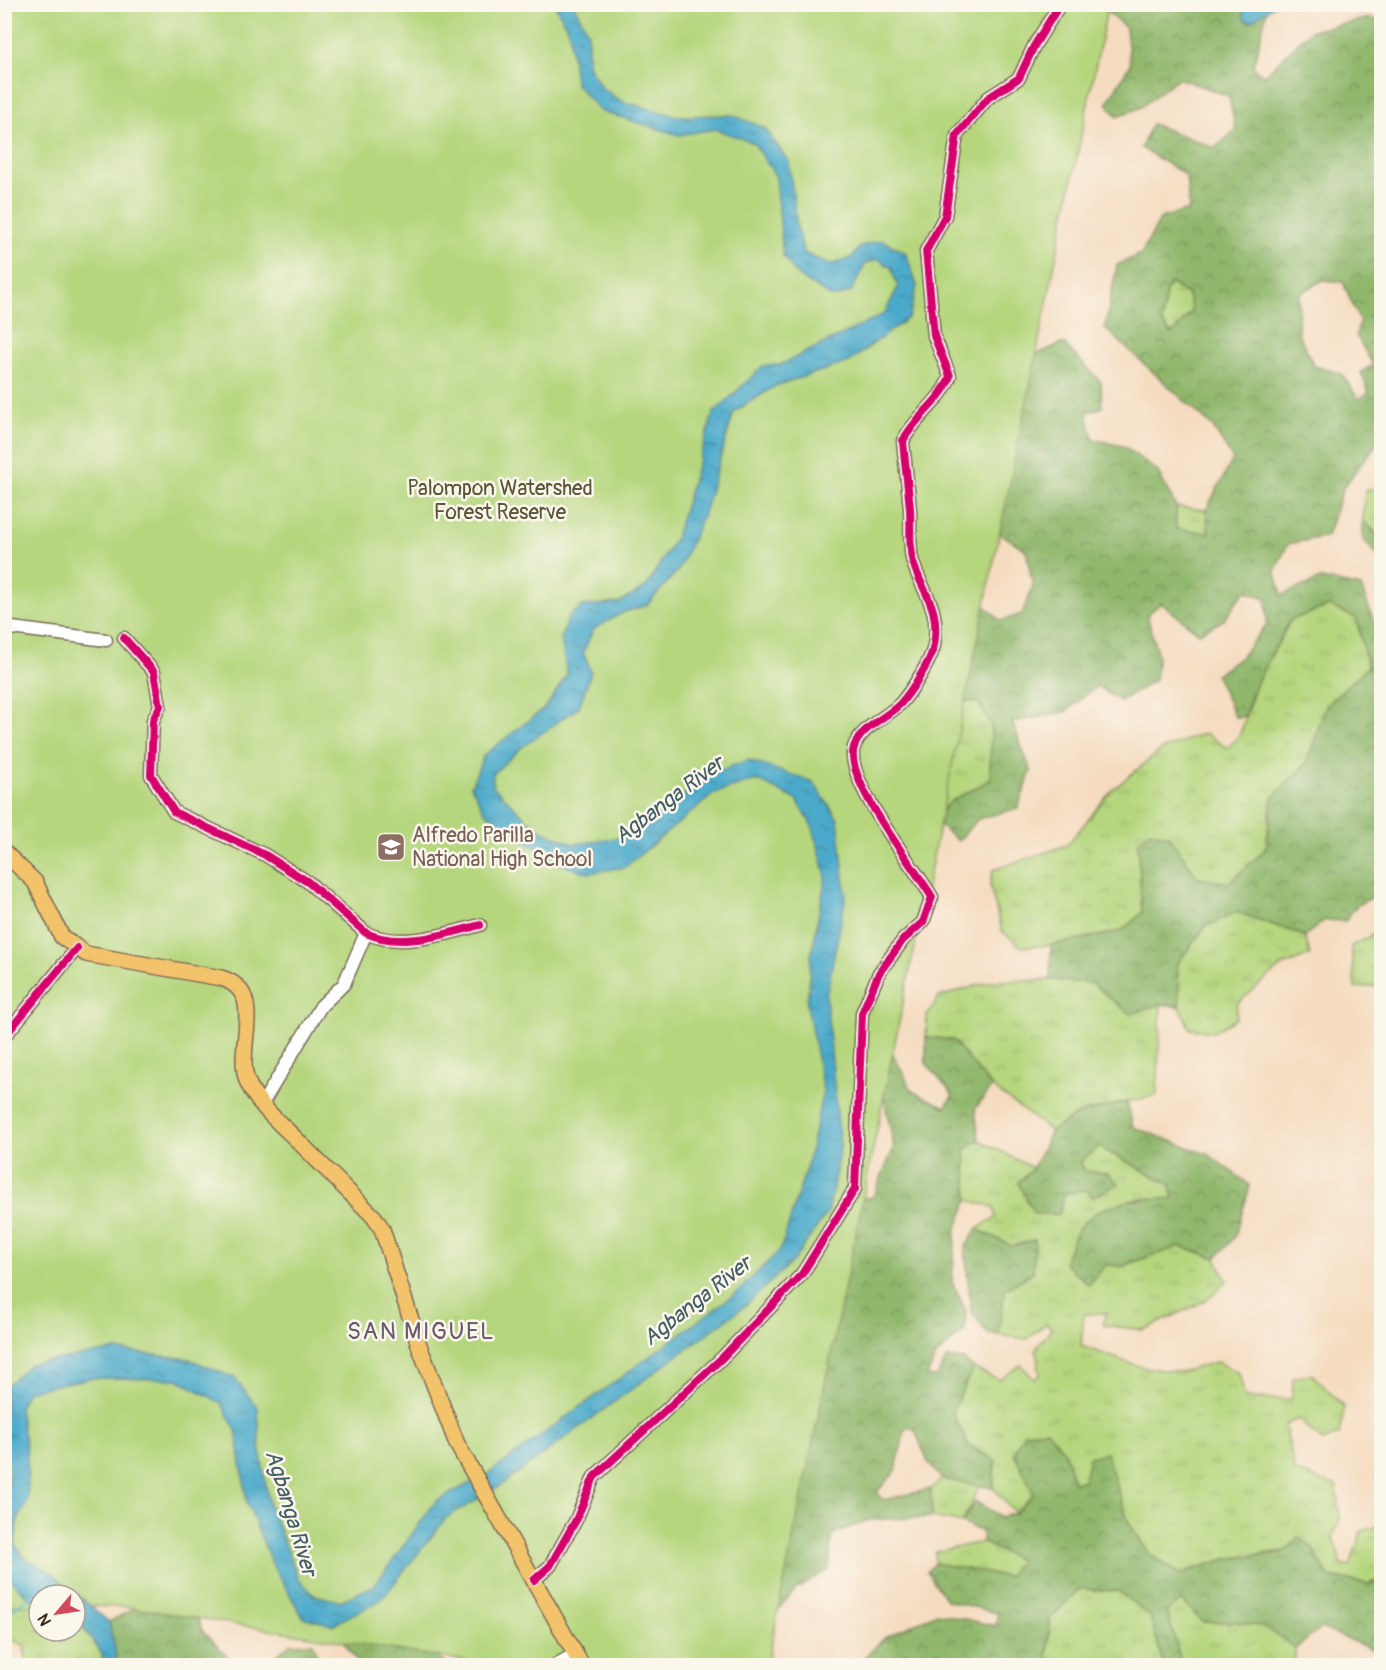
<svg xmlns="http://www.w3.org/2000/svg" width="1386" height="1670" font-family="Pangolin,sans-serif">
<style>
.grass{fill:url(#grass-tufts);stroke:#78804e;stroke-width:1.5}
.forest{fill:url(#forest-crowns);stroke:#667045;stroke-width:1.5;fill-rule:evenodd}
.park{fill:#b5d67d;stroke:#78804e;stroke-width:1.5}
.water{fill:url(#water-ripples);stroke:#446a74;stroke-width:1.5}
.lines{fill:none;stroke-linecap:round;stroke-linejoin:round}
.stream{stroke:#4caacb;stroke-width:2}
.minor-casing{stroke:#7c6857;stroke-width:15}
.major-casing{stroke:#7c6857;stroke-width:18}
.minor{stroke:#fff;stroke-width:12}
.major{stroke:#f2c36a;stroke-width:15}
.cycleway-casing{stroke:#fbf7ec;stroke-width:11}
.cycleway{stroke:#d6006c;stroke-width:8}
.labels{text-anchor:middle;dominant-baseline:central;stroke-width:5;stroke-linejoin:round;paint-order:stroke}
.park-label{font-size:21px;fill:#5a5536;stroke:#fbf7ec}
.education-label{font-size:21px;fill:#785e54;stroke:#fbf7ec;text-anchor:start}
.water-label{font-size:22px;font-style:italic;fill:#425d63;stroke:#fbf7ec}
.quarter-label{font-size:24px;letter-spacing:1.5px;fill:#6b596c;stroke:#fbf7ec}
</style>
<defs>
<pattern id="grass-tufts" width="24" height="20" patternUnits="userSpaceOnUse" patternTransform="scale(1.5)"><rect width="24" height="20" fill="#b5d67d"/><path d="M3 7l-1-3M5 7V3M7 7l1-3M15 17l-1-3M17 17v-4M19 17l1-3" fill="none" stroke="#9db86c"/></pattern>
<pattern id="forest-crowns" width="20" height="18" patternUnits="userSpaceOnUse" patternTransform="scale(1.5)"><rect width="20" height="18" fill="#90b76c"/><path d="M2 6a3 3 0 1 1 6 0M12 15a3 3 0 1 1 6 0" fill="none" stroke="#779558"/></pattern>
<pattern id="water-ripples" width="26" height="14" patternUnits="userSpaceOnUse" patternTransform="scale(1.5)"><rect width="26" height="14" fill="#4caacb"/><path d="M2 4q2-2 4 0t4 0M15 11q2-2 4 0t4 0" fill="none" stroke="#408ba4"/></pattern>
</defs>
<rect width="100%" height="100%" fill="#fbf7ec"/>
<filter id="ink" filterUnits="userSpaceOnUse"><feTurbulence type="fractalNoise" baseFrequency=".0167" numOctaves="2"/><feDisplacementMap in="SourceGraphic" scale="12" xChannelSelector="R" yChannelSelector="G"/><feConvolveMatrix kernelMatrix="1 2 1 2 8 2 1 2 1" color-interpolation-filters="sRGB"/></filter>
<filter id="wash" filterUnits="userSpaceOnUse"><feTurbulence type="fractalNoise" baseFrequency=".008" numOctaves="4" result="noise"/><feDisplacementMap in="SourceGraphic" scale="24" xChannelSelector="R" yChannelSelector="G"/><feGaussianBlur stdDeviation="1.35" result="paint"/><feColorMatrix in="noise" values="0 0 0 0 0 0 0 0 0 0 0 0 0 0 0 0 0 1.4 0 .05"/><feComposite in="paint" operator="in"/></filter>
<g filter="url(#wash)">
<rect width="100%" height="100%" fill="#f5dcc0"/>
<g class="grass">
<polygon points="1170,283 1188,295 1192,311 1172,334 1162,323 1166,291"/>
<polygon points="1381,488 1381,537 1363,521 1365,490"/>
<polygon points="1176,507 1206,510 1209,533 1176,529"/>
<polygon points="1329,606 1356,618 1368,667 1327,704 1306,764 1272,798 1266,849 1229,883 1198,878 1169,836 1138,842 1142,913 1122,931 1051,945 1021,947 1002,931 990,886 993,870 1067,845 1111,791 1161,750 1205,733 1227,748 1239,737 1257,682 1291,620"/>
<polygon points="951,701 978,702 991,724 990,780 951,801 934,821"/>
<polygon points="1237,912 1305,936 1310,955 1280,967 1237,1004 1236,1019 1213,1032 1190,1029 1180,1007 1177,964 1206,926"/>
<polygon points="1381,930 1381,986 1355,988 1351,946"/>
<polygon points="1050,980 1091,983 1130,1014 1161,1004 1157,1095 1080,1113 1051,1131 992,1087 953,1040 926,1037 927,1015 939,997 992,981"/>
<polygon points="979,1140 1033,1168 1018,1183 1065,1193 1119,1184 1107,1173 1085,1171 1080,1162 1099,1147 1171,1185 1173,1199 1137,1198 1106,1265 1122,1266 1180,1246 1216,1258 1227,1281 1205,1301 1143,1330 1103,1325 1106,1313 1084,1314 1081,1346 1141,1367 1180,1372 1217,1362 1239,1373 1245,1398 1292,1399 1293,1378 1312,1374 1344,1407 1340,1434 1323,1442 1298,1419 1285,1425 1295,1471 1337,1486 1340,1519 1333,1536 1341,1564 1350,1566 1361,1531 1376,1527 1381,1517 1381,1580 1368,1584 1329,1577 1312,1547 1225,1559 1180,1574 1150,1555 1128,1521 1106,1453 1084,1480 1074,1483 1064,1452 1035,1494 1015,1513 993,1488 995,1460 969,1446 952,1412 973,1368 999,1380 1021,1365 1034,1379 1040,1375 1036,1349 1051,1329 1047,1323 1027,1339 998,1335 1005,1290 1033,1272 1034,1240 1012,1246 977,1229 996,1217 993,1207 968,1200 965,1150"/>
<polygon points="942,1479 980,1485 962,1523 932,1517 931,1489"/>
<polygon points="982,1542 1020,1560 1008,1577 935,1563 935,1552"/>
<polygon points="4,1575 39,1607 39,1631 75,1631 75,1616 102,1654 102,1665 27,1665 24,1645 5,1637"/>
<polygon points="1079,1589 1118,1591 1150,1616 1164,1665 1058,1665 1047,1660 1050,1619"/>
<path d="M 1182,1600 L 1203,1622 C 1244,1621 1262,1619 1295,1649 L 1295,1665 L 1182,1665 L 1166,1611 Z"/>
</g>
<g class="forest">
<path d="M 1100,5 L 1237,5 L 1243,10 L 1244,18 L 1250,22 L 1267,10 L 1253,67 L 1264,76 L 1310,31 L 1365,19 L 1381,20 L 1381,438 L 1343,488 L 1327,536 L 1288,544 L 1275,571 L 1282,595 L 1321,579 L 1361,587 L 1377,630 L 1381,630 L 1382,861 L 1377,863 L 1381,893 L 1357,905 L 1345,921 L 1325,920 L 1305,936 L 1237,912 L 1206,926 L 1177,964 L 1180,1007 L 1161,1004 L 1130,1014 L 1091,983 L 1050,980 L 1051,945 L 1121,931 L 1142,913 L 1138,842 L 1150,831 L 1169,836 L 1198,878 L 1229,883 L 1266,849 L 1272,798 L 1306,764 L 1327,704 L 1368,667 L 1356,618 L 1329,606 L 1290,620 L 1257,682 L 1244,717 L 1235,717 L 1216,675 L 1242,656 L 1267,624 L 1266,598 L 1245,591 L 1224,620 L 1199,633 L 1161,603 L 1147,615 L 1158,656 L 1155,680 L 1120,701 L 1097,686 L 1065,712 L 1012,722 L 1031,771 L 1018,808 L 978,819 L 958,841 L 934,821 L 951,801 L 990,780 L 991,724 L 978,702 L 951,701 L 974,596 L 1001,621 L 1022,614 L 1033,586 L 1026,550 L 992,528 L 1028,358 L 1063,343 L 1101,382 L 1102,407 L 1087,413 L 1093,439 L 1125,447 L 1158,472 L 1176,507 L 1176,529 L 1209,533 L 1206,510 L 1233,459 L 1213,427 L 1105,328 L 1117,265 L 1141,254 L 1161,218 L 1189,210 L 1186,175 L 1141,148 L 1152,124 L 1215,148 L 1236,130 L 1229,96 L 1178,78 L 1141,107 L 1117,117 L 1107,103 L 1130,65 L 1126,28 ZM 1323,280 L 1343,282 L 1360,322 L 1356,335 L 1373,365 L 1361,372 L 1369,393 L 1358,399 L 1342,374 L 1314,366 L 1298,333 L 1299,294 ZM 1171,283 L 1188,295 L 1192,311 L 1172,334 L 1162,323 L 1166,291 Z"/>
<polygon points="1363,521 1381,537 1381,559 1363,539"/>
<polygon points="926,1037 953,1040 992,1087 975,1109 979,1140 965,1150 968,1200 956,1229 952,1282 966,1311 965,1330 935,1357 927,1376 937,1377 947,1358 964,1360 973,1368 952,1412 969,1446 995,1460 993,1488 942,1479 928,1462 914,1428 905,1428 896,1470 877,1492 883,1500 931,1489 932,1517 869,1520 832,1534 829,1569 795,1590 746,1647 859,1199 873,1197 894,1147 884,1098 881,1059 894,1056 912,1091 945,1107 953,1095 926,1063"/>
<path d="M 1127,1102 L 1133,1127 L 1209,1155 L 1250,1185 L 1235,1237 L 1216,1258 L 1180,1246 L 1122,1266 L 1106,1265 L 1089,1285 L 1064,1263 C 1069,1252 1073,1234 1081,1225 C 1104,1200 1142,1198 1173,1198 L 1171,1185 L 1099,1147 L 1080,1162 L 1085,1171 L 1107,1173 L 1119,1184 L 1092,1197 L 1087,1190 L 1065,1193 L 1059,1214 L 1034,1214 L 1018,1183 L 1033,1168 L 1051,1131 L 1080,1113 Z"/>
<polygon points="977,1229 1012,1246 1035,1240 1033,1272 1005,1290 998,1335 988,1334 971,1311 965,1248"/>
<path d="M 1047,1430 L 1064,1451 L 1074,1483 L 1084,1480 L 1089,1457 L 1106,1453 L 1128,1522 L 1150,1555 L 1180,1574 L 1225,1559 L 1284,1552 L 1298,1537 L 1312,1547 L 1329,1577 L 1368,1584 L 1381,1580 L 1381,1653 L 1321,1628 L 1295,1649 C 1262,1619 1244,1622 1202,1622 L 1182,1600 L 1167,1611 L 1182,1665 L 1164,1665 L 1150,1616 L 1118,1591 L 1079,1589 L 1050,1619 L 1047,1659 L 1058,1665 L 856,1665 L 886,1637 L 937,1613 L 996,1626 L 998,1613 L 946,1600 L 927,1571 L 935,1563 L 1008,1577 L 1020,1560 L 982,1542 L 982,1532 L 962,1523 L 975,1501 L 1001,1517 L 1015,1513 L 1034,1494 L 1014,1453 L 1024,1432 Z"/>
<polygon points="165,1592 190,1600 203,1632 236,1665 118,1665 109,1622"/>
<polygon points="332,1625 415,1642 448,1665 360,1665"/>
<polygon points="313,1643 320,1665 265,1665 290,1644"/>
</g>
<polygon class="park" points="5,5 1108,5 767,1665 490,1665 129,1607 75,1606 75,1595 39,1595 39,1605 5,1605"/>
<g class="water">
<polygon points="555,5 574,5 588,33 588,65 601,87 621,101 676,116 732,115 765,128 789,162 797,228 804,253 830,265 851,258 861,246 882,240 906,253 917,286 909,317 849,362 775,386 734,412 704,513 679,569 647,605 622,613 594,629 583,652 591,672 579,707 521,748 493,774 493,786 535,827 573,844 626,837 715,772 748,760 813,782 838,819 846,896 826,997 840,1147 829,1210 794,1260 745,1306 497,1488 447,1517 381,1600 332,1625 303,1617 273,1566 247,1503 236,1430 221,1403 177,1379 91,1378 27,1391 19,1408 27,1454 28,1501 17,1522 15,1544 23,1556 52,1573 109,1622 118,1665 102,1665 102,1654 75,1616 75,1595 39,1595 39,1607 5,1575 4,1507 9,1473 4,1438 5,1398 6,1386 30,1364 116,1350 189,1359 235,1378 258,1408 260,1448 269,1504 299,1579 314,1595 340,1601 374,1586 436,1501 488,1474 735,1294 781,1249 808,1162 823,1091 807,1004 811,956 826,875 813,828 797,800 757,780 715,793 625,867 589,873 559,864 485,812 471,786 484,755 546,707 567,675 561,638 569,616 583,606 619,603 646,587 675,539 713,414 763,366 780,365 884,314 898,287 891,267 878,259 865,264 851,292 833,298 798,276 783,256 776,177 754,143 715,129 679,135 600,111 575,83 569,31"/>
<polygon points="1249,5 1249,4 1275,5 1250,22 1244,18 1243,10"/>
</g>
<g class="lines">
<path class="stream" d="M 4,1615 C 15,1611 20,1600 31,1598"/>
</g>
</g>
<g filter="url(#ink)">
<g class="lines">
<g class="minor-casing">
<g id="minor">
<polyline points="4,627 106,640"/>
<path d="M 124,638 L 154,672 L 160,706 L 153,720 L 151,775 L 174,812 L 265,855 L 308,882 L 366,933 C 400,949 446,934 480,925"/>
<polyline points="4,1037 77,948"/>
<polyline points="262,1104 321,1006 344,984 366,933"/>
<path d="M 534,1580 L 550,1566 L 576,1520 L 594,1477 L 722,1358 L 802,1274 L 855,1189 L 862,1013 L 879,973 L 903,940 L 923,922 L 932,897 C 915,868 843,779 854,747 C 861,727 886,718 900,704 C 910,693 932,660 934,645 C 941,605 921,592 912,559 C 909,544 911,525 910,509 C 908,486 905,464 903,441 C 915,416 942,401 950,376 L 934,336 L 926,251 L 945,216 L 957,135 L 988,98 L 1019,78 L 1034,46 L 1060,4"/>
<polyline points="554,1666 575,1654"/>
</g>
</g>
<g class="major-casing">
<path id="major" d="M 4,852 L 35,882 L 62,937 L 86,954 L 221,978 C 269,992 233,1050 248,1083 C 259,1107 281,1124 299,1142 C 324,1167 349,1192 374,1217 L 382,1229 L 420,1348 L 457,1444 L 582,1666"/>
</g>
<use href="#minor" class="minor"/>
<use href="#major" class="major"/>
<g class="cycleway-casing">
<g id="cycleway">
<path d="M 124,638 L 154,672 L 160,706 L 153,720 L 151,775 L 174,812 L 265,855 L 308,882 L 366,933 C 400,949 446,934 480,925"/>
<polyline points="4,1037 77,948"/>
<path d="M 534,1580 L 550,1566 L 576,1520 L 594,1477 L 722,1358 L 802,1274 L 855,1189 L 862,1013 L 879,973 L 903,940 L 923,922 L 932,897 C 915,868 843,779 854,747 C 861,727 886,718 900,704 C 910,693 932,660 934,645 C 941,605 921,592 912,559 C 909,544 911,525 910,509 C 908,486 905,464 903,441 C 915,416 942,401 950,376 L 934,336 L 926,251 L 945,216 L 957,135 L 988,98 L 1019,78 L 1034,46 L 1060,4"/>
</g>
</g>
<use href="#cycleway" class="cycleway"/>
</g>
</g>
<defs>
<g id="school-square" transform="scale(1.5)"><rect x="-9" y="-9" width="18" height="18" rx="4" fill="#8d6e63" stroke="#fbf7ec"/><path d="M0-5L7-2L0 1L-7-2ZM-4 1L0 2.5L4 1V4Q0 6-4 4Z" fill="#fff"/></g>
</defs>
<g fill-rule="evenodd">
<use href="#school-square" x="391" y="847"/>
</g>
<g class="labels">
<g class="park-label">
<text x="500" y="488">Palompon Watershed<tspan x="500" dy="24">Forest Reserve</tspan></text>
</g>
<g class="education-label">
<text x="412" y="835">Alfredo Parilla<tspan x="412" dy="24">National High School</tspan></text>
</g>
<g class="water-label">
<text transform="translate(669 800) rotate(-37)">Agbanga River</text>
<text transform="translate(697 1301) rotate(-38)">Agbanga River</text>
<text transform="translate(291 1513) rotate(73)">Agbanga River</text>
</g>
<g class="quarter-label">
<text x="421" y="1331">SAN MIGUEL</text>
</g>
</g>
<rect width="1386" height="1670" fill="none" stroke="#fbf7ec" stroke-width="24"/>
<g transform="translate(57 1613) rotate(241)"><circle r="28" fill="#fbf7ec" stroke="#aea59a" stroke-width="1.5"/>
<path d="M0-4.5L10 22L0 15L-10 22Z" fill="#d1495b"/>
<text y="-9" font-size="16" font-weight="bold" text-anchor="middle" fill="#3b2a1e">N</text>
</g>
</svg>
